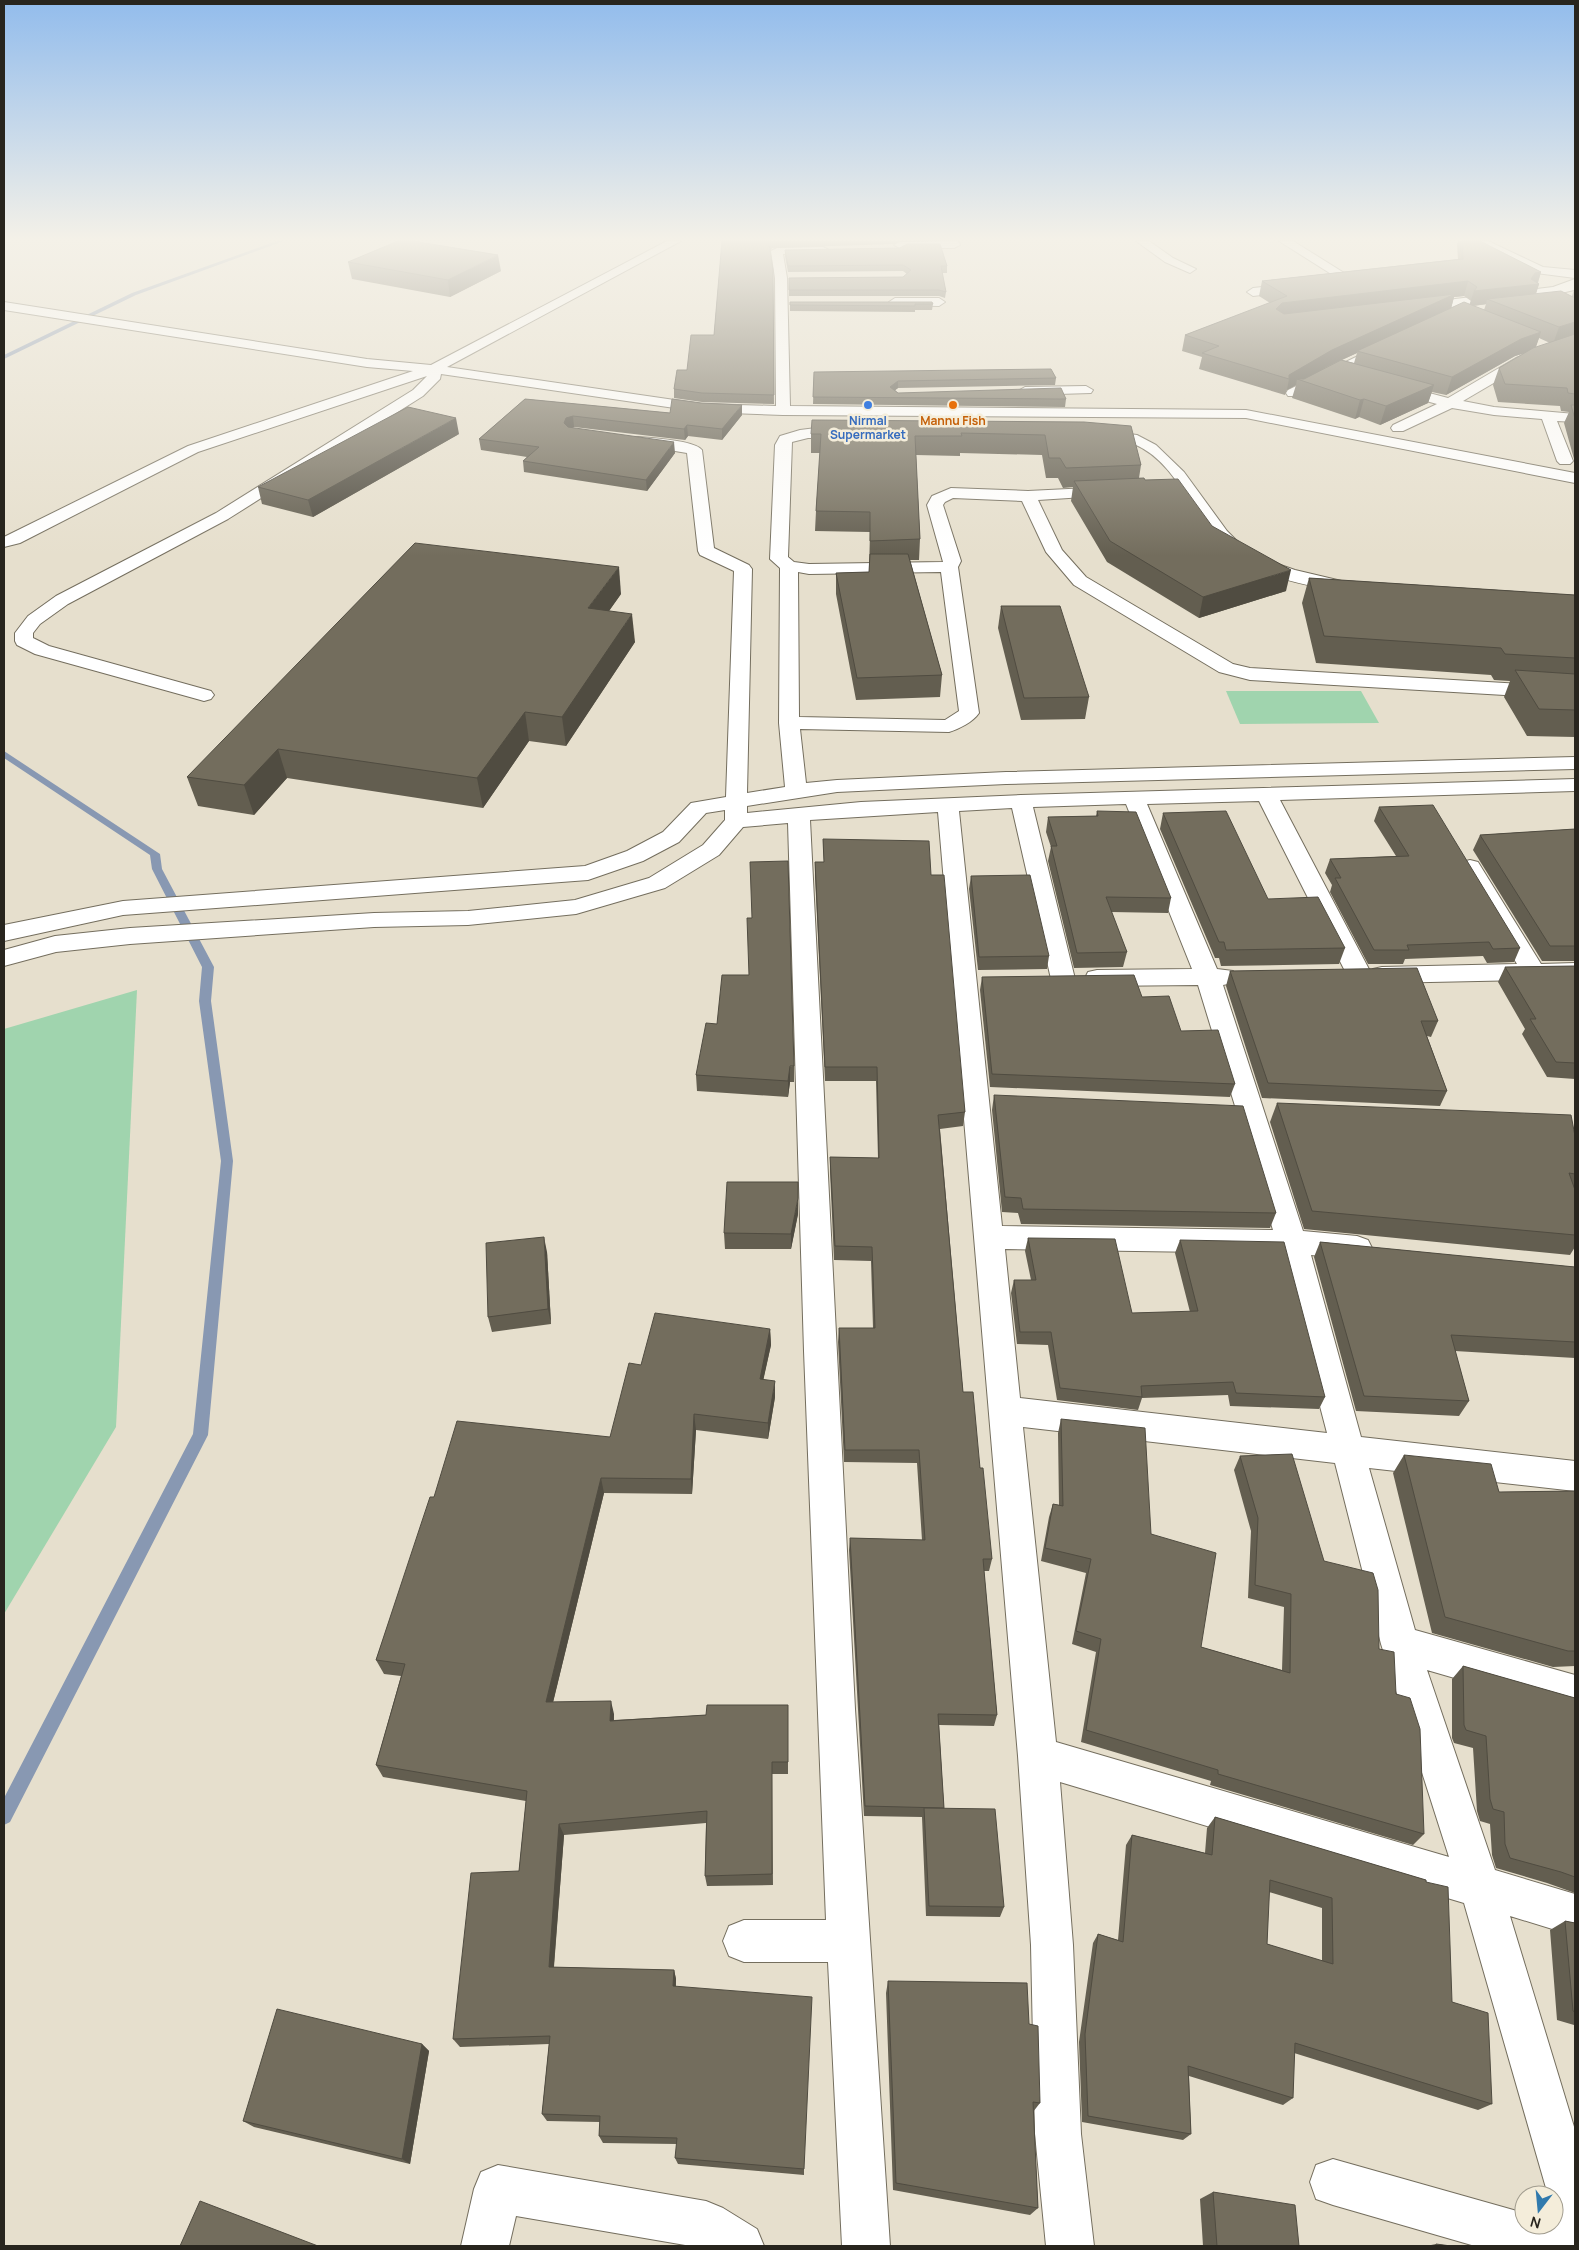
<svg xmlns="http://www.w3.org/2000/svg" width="1579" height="2250" font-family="Manrope,sans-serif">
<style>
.green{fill:#a0d4ae}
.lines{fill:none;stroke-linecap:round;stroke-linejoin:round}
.stream{fill:#8898b2;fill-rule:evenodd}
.minor-casing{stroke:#746e5e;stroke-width:2}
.minor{fill:#fff;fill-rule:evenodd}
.wall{fill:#635e50;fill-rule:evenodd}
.shaded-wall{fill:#504c41}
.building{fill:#736d5d;stroke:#504c41;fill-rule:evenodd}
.shop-dot{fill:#3f7fe0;stroke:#f4edda;stroke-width:2}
.food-dot{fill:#e8710a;stroke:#f4edda;stroke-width:2}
.labels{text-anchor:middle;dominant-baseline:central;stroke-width:5;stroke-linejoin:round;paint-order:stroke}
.far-shop-label{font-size:12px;font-weight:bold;fill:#366cbe;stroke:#f4edda}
.far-food-label{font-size:12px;font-weight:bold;fill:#c56008;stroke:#f4edda}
</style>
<rect width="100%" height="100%" fill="#e6dfcd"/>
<g class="green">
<polygon points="1226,691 1361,691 1379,723 1240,724"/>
<polygon points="137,990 116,1427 4,1614 4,1029"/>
</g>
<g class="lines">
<g class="stream">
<polygon points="277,241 284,241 136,295 4,359 4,355 132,293"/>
<polygon points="4,751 160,854 162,869 214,967 211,1001 233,1161 208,1435 10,1822 4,1825 4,1798 193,1434 221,1161 199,1001 202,967 152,869 150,855 4,758"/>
</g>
<g class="minor-casing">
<g id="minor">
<polygon points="667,241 681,241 447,367 702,404 776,406 775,278 771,251 777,248 823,247 829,250 827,252 783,254 787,278 790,406 1246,410 1575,473 1575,483 1246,418 783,415 702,412 441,374 440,379 423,396 228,519 68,604 40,624 33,633 33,638 49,646 211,691 214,695 211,699 204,701 197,699 35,654 17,645 15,641 15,633 28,616 56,596 216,513 413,390 427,376 198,452 20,543 4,547 4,537 188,446 413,371 367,367 4,310 4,302 367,359 431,365"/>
<polygon points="958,241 960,245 954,248 900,248 894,245 900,242"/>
<polygon points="1136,241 1149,241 1173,258 1196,269 1190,273 1165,262"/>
<polygon points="1279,241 1293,241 1357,281 1351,285 1347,284"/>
<polygon points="1473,241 1488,241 1543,267 1575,270 1575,278 1536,273"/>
<polygon points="1575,279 1574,290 1553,295 1415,312 1409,308 1415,304 1553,287"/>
<polygon points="1298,283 1304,287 1302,290 1253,296 1247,292 1253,288"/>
<polygon points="895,298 939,298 945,302 939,306 891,305 889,302"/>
<polygon points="1575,339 1575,347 1526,364 1463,401 1494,407 1575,414 1575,422 1557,421 1573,461 1570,464 1560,464 1557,461 1542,419 1494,415 1452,408 1403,431 1393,431 1391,428 1393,425 1437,404 1390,391 1388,388 1390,385 1395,384 1448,398 1516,358"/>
<polygon points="1389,341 1396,345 1394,348 1298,396 1288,396 1286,393 1288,390"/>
<polygon points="1086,386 1093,390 1091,393 1025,395 1018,391 1025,387"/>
<path d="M 816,428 L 852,431 L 854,434 L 852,437 L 847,438 L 808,438 L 792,442 L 788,557 L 794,562 L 809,564 L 943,562 L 927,505 L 932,496 L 951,488 L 1028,491 L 1109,487 L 1115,489 L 1117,492 L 1115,495 L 1038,500 L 1062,550 L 1086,577 L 1233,664 L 1250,668 L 1575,687 L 1575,699 L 1250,680 L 1219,672 L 1074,585 L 1046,552 L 1022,501 L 953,498 L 945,502 L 943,505 L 961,561 L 958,567 L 979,713 C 973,722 959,729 949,732 L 800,729 L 806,783 L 837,780 L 1006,772 L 1575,757 L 1575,769 L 1006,784 L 837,792 L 747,806 L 747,813 L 861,802 L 1021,795 L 1575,779 L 1575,791 L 1280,800 L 1371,973 L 1373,969 L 1382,967 L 1517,964 L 1459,867 L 1462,862 L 1470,860 L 1478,862 L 1541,964 L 1575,963 L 1575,979 L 1382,983 L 1373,981 L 1370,976 L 1368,981 L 1359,983 L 1350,981 L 1259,801 L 1147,804 L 1217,969 L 1233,971 L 1236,977 L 1233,983 L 1223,985 L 1303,1231 L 1357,1236 L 1368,1240 L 1372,1248 L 1368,1256 L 1357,1260 L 1311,1255 L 1361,1437 L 1575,1461 L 1575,1491 L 1369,1468 L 1415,1630 L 1575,1675 L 1575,1713 L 1427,1670 L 1495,1870 L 1575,1894 L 1575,1936 L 1510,1916 L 1575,2130 L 1575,2246 L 1475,2246 L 1333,2205 L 1316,2199 L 1310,2182 L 1316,2165 L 1333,2159 L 1524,2213 L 1524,2225 L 1554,2225 L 1554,2221 L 1558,2222 L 1554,2212 L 1554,2195 L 1548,2195 L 1464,1903 L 1060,1782 L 1073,1945 L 1081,2134 L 1094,2246 L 1046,2246 L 1035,2134 L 1031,1945 L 1018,1756 L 938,812 L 810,820 L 855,1709 L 890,2246 L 842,2246 L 828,1962 L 744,1962 L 729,1956 L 723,1941 L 729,1926 L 744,1920 L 826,1920 L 804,1351 L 788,823 L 743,827 L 719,855 L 665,888 L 576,914 L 468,925 L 374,927 L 130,944 L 56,952 L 4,966 L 4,950 L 55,936 L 130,928 L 374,913 L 468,911 L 575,900 L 649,878 L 703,845 L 725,820 L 725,810 L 706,813 L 679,842 L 643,861 L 588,880 L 123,915 L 4,941 L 4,925 L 123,901 L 585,866 L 627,851 L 663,832 L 691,803 L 726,797 L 734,571 L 700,555 L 698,551 L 687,453 L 633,444 L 631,441 L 633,438 L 638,437 C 652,438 694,440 702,450 L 714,548 L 749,565 L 752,569 L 747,793 L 785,787 L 779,723 L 780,568 L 770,559 L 775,445 L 780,436 L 800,430 ZM 798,572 L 809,574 L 941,572 L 959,711 L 945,720 L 799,717 ZM 1126,804 L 1192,969 L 1097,970 L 1088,972 L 1085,978 L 1088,984 L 1097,986 L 1198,985 L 1273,1230 L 1002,1226 L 959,811 L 1012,808 L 1051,979 L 1054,985 L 1063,987 L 1072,985 L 1075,979 L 1033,807 ZM 1005,1249 L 1280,1253 L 1327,1433 L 1020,1398 ZM 1023,1427 L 1335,1463 L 1381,1644 L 1449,1857 L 1056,1742 Z"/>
<path d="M 1098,430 L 1137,435 L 1156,445 L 1184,472 L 1227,531 L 1243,547 L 1266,560 L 1295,570 L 1350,583 L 1353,587 L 1350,591 L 1344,592 C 1309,586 1257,576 1229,553 C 1194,524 1180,463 1134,444 C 1121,439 1106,441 1093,437 L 1091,434 L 1093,431 Z"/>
<polygon points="498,2165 706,2201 723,2208 757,2229 764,2246 691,2246 516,2216 509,2246 461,2246 474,2189 481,2172"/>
</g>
</g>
<use href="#minor" class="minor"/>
</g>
<g class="wall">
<polygon points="722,241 899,241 894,244 772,248 770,250 773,270 774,404 702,402 674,398 674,389 687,370 714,335"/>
<path d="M 1458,241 L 1480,241 L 1541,272 L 1538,283 L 1539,284 L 1536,294 L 1572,296 L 1575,286 L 1575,459 L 1574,459 L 1564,423 L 1569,412 L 1561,411 L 1560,406 L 1498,402 L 1493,385 L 1499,368 L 1525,353 L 1515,356 L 1446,395 L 1432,392 L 1428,403 L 1380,425 L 1359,417 L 1355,419 L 1292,398 L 1296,385 L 1287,390 L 1285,395 L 1199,369 L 1202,357 L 1182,351 L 1185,335 L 1270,303 L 1259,296 L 1262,281 L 1458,259 L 1457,245 ZM 1464,296 L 1471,301 L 1470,304 L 1451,308 L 1454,297 ZM 1486,304 L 1484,310 L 1474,306 ZM 1539,338 L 1550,343 L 1535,348 ZM 1357,353 L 1354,363 L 1342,360 Z"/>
<polygon points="785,250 947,266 947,273 942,273 946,292 945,298 939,296 789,296 789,278 903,277 907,274 903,271 788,272 785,256"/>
<polygon points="348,262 501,271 450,297 352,279"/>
<polygon points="790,302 933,304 932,310 915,310 915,312 790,311"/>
<polygon points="814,372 1056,378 1055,385 898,388 895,390 898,393 1066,399 1065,407 813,404"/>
<polygon points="525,399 670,413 701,403 742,415 722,440 688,436 685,440 574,427 572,428 675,453 647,491 524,472 523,461 527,457 481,450 479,439"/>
<polygon points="1084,422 1141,465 1139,478 1145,480 1212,526 1286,591 1199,618 1107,562 1071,501 1073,487 1063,488 1058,478 1046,478 1042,455 960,453 960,456 916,455 920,539 919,560 910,560 942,675 940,697 856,700 836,594 836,573 869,572 870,532 815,531 816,511 820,453 811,453 811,434"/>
<polygon points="459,434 313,517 262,504 258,487"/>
<polygon points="1309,578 1575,595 1575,737 1527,736 1504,697 1510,681 1494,680 1491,675 1316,663 1302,603"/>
<polygon points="621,594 609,611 635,642 566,746 529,741 483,808 287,778 254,815 198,806 187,777"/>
<polygon points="1001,606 1089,697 1085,719 1021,720 998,628"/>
<polygon points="1379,807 1520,948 1514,962 1487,963 1483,956 1405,959 1403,964 1368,964 1330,892 1332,885 1325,873 1330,859 1396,856 1374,821"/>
<polygon points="1097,811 1171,898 1168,913 1111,912 1127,952 1123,967 1074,968 1048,861 1051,847 1046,832 1048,817 1096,816"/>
<polygon points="1163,813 1268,899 1345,948 1339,964 1221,966 1219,958 1215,958 1160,829"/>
<polygon points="1575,829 1575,961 1542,961 1473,850 1480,835"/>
<polygon points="823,839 931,875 965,1112 963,1126 940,1129 963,1392 980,1468 992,1559 989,1571 984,1571 997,1715 994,1726 939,1725 944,1808 1004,1907 1000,1917 926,1916 922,1817 864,1816 849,1550 850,1538 922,1540 917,1463 844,1462 838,1342 839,1328 873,1328 871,1261 834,1260 830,1171 830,1157 878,1158 876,1081 825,1081 815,876 815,862 824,862"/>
<polygon points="971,876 1049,956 1047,969 978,970 969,889"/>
<polygon points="1575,966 1575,1079 1547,1077 1522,1034 1525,1029 1498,982 1505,967"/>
<polygon points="1230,971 1438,1021 1431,1037 1427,1036 1447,1091 1440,1106 1262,1098 1226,986"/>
<polygon points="982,977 1142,997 1181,1031 1235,1084 1230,1097 990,1087 980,990"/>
<polygon points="794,1066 794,1082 790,1082 788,1097 697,1091 696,1075"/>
<polygon points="994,1095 1276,1213 1270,1228 1021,1224 1018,1213 1002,1212 992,1110"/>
<polygon points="1277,1103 1575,1136 1575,1247 1570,1255 1304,1229 1270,1122"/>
<polygon points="798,1214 791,1249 725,1249 724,1233"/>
<polygon points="1028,1238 1132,1313 1190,1312 1175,1253 1180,1240 1325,1397 1319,1409 1230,1406 1228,1395 1142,1398 1138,1410 1057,1400 1048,1345 1017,1344 1011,1293 1014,1280 1031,1280 1025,1251"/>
<polygon points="1320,1242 1575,1267 1575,1358 1455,1351 1469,1401 1459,1416 1356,1411 1314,1257"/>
<polygon points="547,1252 551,1324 492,1332 488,1317"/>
<polygon points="770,1329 771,1345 763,1380 775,1397 768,1439 696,1430 692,1494 604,1493 553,1702 614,1714 614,1720 706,1715 788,1705 788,1774 772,1774 773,1885 707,1886 705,1876 706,1823 564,1835 554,1967 674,1970 676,1979 676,1986 804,2169 804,2175 678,2164 675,2158 677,2144 603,2143 599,2136 600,2122 547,2121 542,2114 549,2044 460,2047 453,2039 519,1871 526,1801 383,1777 376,1765 401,1676 384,1674 376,1660 434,1497 610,1437 641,1365"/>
<polygon points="1061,1419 1151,1534 1201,1647 1282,1670 1284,1607 1248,1598 1251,1531 1234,1470 1240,1456 1324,1561 1379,1649 1396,1694 1424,1834 1413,1845 1210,1785 1211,1781 1081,1742 1096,1652 1072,1644 1086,1573 1041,1561 1049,1517 1053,1504 1059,1505 1058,1433"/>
<polygon points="1404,1455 1499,1492 1575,1491 1575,1666 1553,1667 1432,1633 1393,1473"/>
<polygon points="1463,1666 1575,1698 1575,1893 1547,1883 1496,1868 1492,1855 1490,1824 1480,1821 1477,1811 1473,1748 1454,1743 1452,1738 1452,1679"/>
<path d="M 1215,1817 L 1426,1880 L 1452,2002 L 1492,2104 L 1478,2110 L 1294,2053 L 1293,2098 L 1283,2105 L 1189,2076 L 1191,2134 L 1183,2140 L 1082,2122 L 1079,2042 L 1093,1943 L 1098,1934 L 1118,1940 L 1126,1845 L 1132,1835 L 1205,1853 L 1207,1828 ZM 1269,1892 L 1322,1908 L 1322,1961 L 1267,1944 Z"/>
<polygon points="1565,1921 1575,1923 1575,2032 1574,2025 1557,2020 1550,1930"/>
<polygon points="888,1981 1029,2024 1040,2103 1033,2112 1038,2208 1030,2215 893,2190 886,1993"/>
<polygon points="422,2044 429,2051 410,2164 254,2127 243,2121"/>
<polygon points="1213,2192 1299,2246 1203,2246 1200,2199"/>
<polygon points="1436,2244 1451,2246 1426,2246"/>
</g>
<g class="shaded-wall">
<polygon points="771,241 772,248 769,251 769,244"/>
<polygon points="894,241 899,241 894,244"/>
<polygon points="498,255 501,271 450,297 448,280"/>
<polygon points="1541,272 1537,284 1539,284 1534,299 1487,299 1486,304 1469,306 1474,291 1531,279 1535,273"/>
<polygon points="1468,281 1464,296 1454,297 1451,309 1357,351 1357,353 1328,366 1303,381 1297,379 1296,385 1287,390 1289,379 1279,318 1276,309 1282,303"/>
<polygon points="1575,322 1575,335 1553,344 1559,327"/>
<polygon points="1541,332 1535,350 1515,356 1446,395 1452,377 1521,339"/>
<polygon points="898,381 898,388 889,395 890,387"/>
<polygon points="1434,385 1428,403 1380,425 1386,406"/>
<polygon points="1364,399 1359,417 1355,419 1360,400"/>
<polygon points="742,405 742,415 722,440 722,429"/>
<polygon points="573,416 574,427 567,429 564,423 566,418"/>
<polygon points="456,418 459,434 313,517 308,500"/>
<polygon points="687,425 688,436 685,440 684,429"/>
<polygon points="674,442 675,453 647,491 646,480"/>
<polygon points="619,567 621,594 591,636 588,608"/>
<polygon points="1291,570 1286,591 1199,618 1203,597"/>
<polygon points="632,614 635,642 566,746 562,717"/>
<polygon points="525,712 529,741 483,808 477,778"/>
<polygon points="278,749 287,778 254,815 244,785"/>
<polygon points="790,1066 790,1082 788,1097 788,1081"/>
<polygon points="798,1198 798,1214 791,1249 791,1234"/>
<polygon points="544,1237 547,1252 551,1324 548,1309"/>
<polygon points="770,1329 771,1345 760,1395 760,1379"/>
<polygon points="775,1381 775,1397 768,1439 768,1423"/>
<polygon points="694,1414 696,1430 692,1494 691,1479"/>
<polygon points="601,1478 604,1493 550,1715 546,1702"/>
<polygon points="611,1701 614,1714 613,1733 610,1721"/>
<polygon points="559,1824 564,1835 553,1976 549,1967"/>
<polygon points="674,1970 676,1979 675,1995 673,1986"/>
<polygon points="422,2044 429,2051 410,2164 402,2159"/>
</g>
<g class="building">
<polygon points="398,241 412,241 498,255 448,280 348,262"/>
<polygon points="722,241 771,241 769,244 773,270 774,395 702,393 674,389 677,370 687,370 691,335 714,335"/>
<polygon points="1462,241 1480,241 1541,272 1535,273 1531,279 1539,284 1474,291 1477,287 1468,281 1282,303 1276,309 1284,314 1455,294 1332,350 1289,375 1289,379 1202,353 1219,346 1185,335 1287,296 1262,281 1463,259"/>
<polygon points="907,244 940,244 947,266 941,266 946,292 939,290 789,290 789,278 903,277 911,270 903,265 788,266 785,250 900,248"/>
<polygon points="1561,291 1575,298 1575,322 1559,327 1487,299"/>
<polygon points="790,302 932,302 933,304 915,304 915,306 790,305"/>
<polygon points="1464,302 1541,332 1521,339 1452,377 1357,351"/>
<polygon points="1575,334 1575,394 1568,393 1567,388 1505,384 1499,368 1533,348"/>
<polygon points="1341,360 1434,385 1386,406 1364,399 1360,400 1297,379 1304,379"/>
<polygon points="1051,369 1056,378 898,381 890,387 898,393 1061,388 1066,399 813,397 814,372"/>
<polygon points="525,399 670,413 672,399 701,403 742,405 722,429 687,425 684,429 573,416 566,418 564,423 568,427 674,442 646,480 523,461 539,447 479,439"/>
<polygon points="1571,405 1575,405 1575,419"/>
<polygon points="408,407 456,418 308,500 258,487"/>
<polygon points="812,420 1084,422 1131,426 1141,465 1066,468 1060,458 1049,458 1045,435 961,433 962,436 915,436 920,539 870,541 870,512 816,511 821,434 811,434"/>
<polygon points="1144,478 1145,480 1178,479 1212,526 1291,570 1203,597 1110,541 1074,481"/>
<polygon points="415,543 619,567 588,608 632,614 562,717 525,712 477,778 278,749 244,785 187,777"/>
<polygon points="870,554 908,554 942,675 857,678 836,573 869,572"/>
<polygon points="1309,578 1575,595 1575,658 1505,654 1501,648 1324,636"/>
<polygon points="1001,606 1060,606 1089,697 1024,698"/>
<polygon points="1515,670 1575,674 1575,710 1539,709"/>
<polygon points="1433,805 1520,948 1493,949 1489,942 1407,945 1409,950 1374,950 1335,878 1341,878 1330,859 1409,856 1379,807"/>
<polygon points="1097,811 1136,812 1171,898 1106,897 1127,952 1077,953 1051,846 1057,846 1048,817 1098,816"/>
<polygon points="1226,811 1268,899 1318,897 1345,948 1226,950 1224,942 1219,942 1163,813"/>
<polygon points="1575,829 1575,946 1550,946 1480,835"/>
<polygon points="823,839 929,841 931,875 944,875 965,1112 938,1115 963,1392 973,1392 980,1468 983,1468 992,1559 983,1559 997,1715 938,1714 944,1808 865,1806 850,1538 925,1540 919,1450 845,1450 839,1328 875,1328 872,1247 835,1246 830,1157 879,1158 877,1067 825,1067 815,862 824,862"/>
<polygon points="788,861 794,1066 790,1066 788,1081 696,1075 706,1023 717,1024 722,975 749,975 747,918 752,918 750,862"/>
<polygon points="1030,875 1049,956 979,957 971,876"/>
<polygon points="1575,966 1575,1063 1556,1062 1530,1019 1536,1019 1505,967"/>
<polygon points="1417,968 1438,1021 1421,1021 1447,1091 1268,1083 1230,971"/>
<polygon points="1134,975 1142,997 1169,996 1181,1031 1218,1030 1235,1084 992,1074 982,977"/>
<polygon points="994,1095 1243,1106 1276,1213 1023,1209 1021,1198 1005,1197"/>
<polygon points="1277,1103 1571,1115 1575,1136 1575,1174 1569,1173 1575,1190 1575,1235 1312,1211"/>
<polygon points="727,1182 798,1182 798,1198 791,1234 724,1233"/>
<polygon points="544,1237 548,1309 488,1317 486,1243"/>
<polygon points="1028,1238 1115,1239 1132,1313 1198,1311 1180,1240 1284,1242 1325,1397 1236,1393 1233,1382 1141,1386 1142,1397 1060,1388 1051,1332 1020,1332 1014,1280 1036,1280"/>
<polygon points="1320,1242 1575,1267 1575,1342 1451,1335 1469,1401 1364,1396"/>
<polygon points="655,1313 770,1329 760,1379 775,1381 768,1423 694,1414 691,1479 601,1478 546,1702 611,1701 610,1721 706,1715 707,1705 788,1705 788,1762 772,1762 772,1874 705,1876 707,1811 559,1824 549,1967 674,1970 673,1986 812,1997 804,2169 675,2158 677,2138 599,2136 600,2116 542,2114 550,2036 453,2039 471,1873 519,1871 527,1791 376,1765 405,1664 376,1660 430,1497 434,1497 457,1421 610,1437 629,1363 641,1365"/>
<polygon points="1061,1419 1145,1428 1151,1534 1216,1553 1201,1647 1290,1673 1291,1594 1255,1585 1258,1518 1240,1456 1292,1454 1324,1561 1373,1573 1378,1590 1379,1649 1394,1652 1396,1694 1410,1698 1420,1729 1424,1834 1218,1774 1218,1770 1086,1730 1101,1639 1076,1631 1091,1559 1045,1548 1053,1504 1063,1506"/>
<polygon points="1404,1455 1491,1464 1499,1492 1575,1491 1575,1651 1568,1651 1445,1617"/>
<polygon points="1463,1666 1575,1698 1575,1877 1561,1872 1510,1858 1505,1844 1504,1812 1493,1809 1490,1799 1486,1736 1466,1730 1464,1725"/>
<polygon points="924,1808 995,1809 1004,1907 929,1906"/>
<path d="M 1215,1817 L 1426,1880 L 1426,1882 L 1448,1887 L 1452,2002 L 1488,2013 L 1492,2104 L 1295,2043 L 1293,2098 L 1188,2066 L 1191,2134 L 1088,2116 L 1085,2034 L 1098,1934 L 1123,1942 L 1132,1835 L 1212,1855 ZM 1270,1880 L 1332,1898 L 1333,1964 L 1267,1944 Z"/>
<polygon points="1565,1921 1575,1923 1575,2012 1573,2011"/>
<polygon points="888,1981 1027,1983 1029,2024 1038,2026 1040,2103 1033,2102 1038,2208 896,2183"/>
<polygon points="277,2009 422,2044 402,2159 243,2121"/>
<polygon points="1213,2192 1295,2205 1299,2246 1217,2246"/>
<polygon points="200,2201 318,2246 180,2246"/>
<polygon points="1436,2244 1451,2246 1436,2246"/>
</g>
<linearGradient id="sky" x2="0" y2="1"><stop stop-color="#92bcec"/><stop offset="0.43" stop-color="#f4f1e8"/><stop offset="1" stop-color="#f4f1e8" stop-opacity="0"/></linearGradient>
<rect width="1579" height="556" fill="url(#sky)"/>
<circle class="shop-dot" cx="868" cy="405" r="5"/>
<circle class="food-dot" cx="953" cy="405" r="5"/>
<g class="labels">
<g class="far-shop-label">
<text x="868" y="420">Nirmal<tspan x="868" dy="14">Supermarket</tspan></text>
</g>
<g class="far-food-label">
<text x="953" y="420">Mannu Fish</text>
</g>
</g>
<rect width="1579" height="2250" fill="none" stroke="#28251e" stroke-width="10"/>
<g transform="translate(1539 2210) rotate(196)"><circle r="24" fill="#f4edda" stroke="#a29d8f"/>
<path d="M0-4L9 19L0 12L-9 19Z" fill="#317aad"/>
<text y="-8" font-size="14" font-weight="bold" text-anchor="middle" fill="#28251e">N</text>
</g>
</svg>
